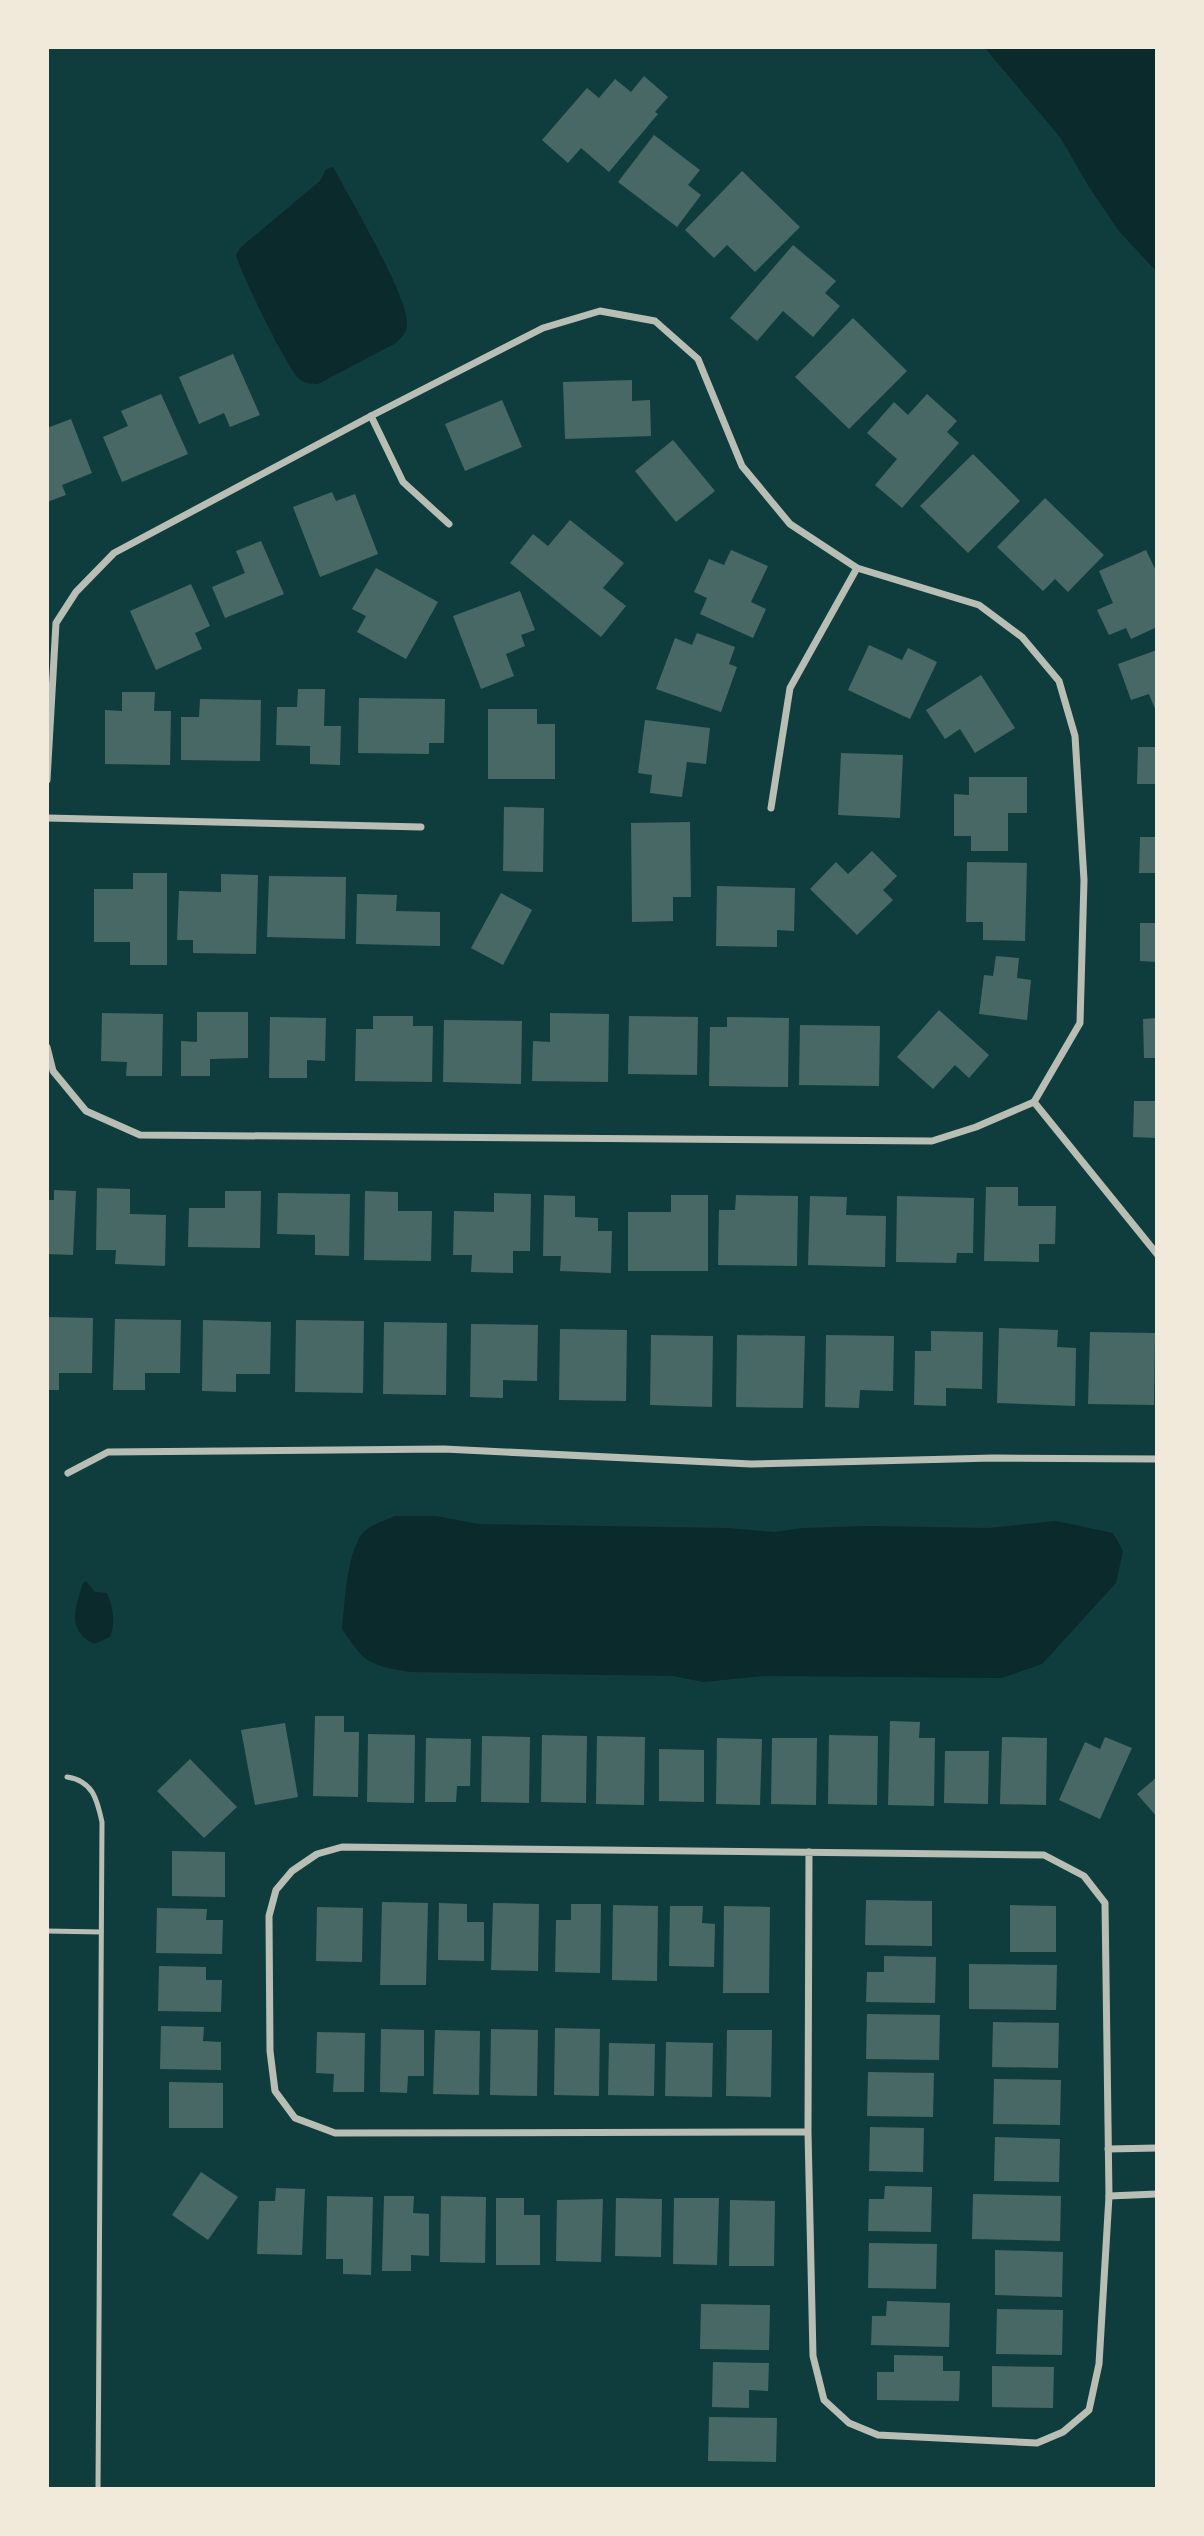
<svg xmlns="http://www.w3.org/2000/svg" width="1204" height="2536" font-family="'Exo 2',sans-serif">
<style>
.water{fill:#0a2a2b}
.building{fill:#486865}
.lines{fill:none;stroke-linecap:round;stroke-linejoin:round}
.service{stroke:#b8beb3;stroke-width:5}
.minor{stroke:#b8beb3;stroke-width:7}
</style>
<rect width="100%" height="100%" fill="#0f3d3e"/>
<g class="water">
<polygon points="984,47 1157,47 1157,272 1118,230 1089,187 1060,137"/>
<path d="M 333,167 C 348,195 410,299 407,325 C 406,334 402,337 396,343 L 318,384 C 311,384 303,383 298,378 C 286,365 241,274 236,255 L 240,248 L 320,181 L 326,169 Z"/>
<path d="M 395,1516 L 436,1516 L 479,1524 L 727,1528 L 775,1532 L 802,1528 L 869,1526 L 988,1528 L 1056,1521 L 1113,1533 L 1123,1551 L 1116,1583 L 1042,1664 L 1002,1678 L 765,1676 L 703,1682 L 673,1676 L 409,1672 C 367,1664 366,1664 342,1629 C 345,1602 346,1559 361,1535 C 368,1525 384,1521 395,1516 Z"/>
<path d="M 86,1581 L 95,1592 L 107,1593 C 113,1607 116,1623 110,1637 L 94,1644 C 66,1629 75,1609 83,1583 Z"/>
</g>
<g class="building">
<polygon points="644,76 668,97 655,112 658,114 609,172 581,148 568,163 542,140 587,88 599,98 615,79 631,92"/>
<polygon points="654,135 700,170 688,185 701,195 677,227 618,182"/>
<polygon points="742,171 800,227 755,272 727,245 714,258 685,230"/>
<polygon points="793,245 836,281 825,293 840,306 813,337 783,311 757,341 730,318"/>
<polygon points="853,318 907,371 849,429 795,377"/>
<polygon points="233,354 260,415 230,427 224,413 199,424 179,377"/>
<polygon points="632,380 632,401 650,400 651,436 565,439 563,382"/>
<polygon points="161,394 188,454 122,482 103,437 128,426 121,411"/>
<polygon points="927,394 957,421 947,432 959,443 902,508 875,485 897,459 867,433 894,402 908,415"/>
<polygon points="502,400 522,447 465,471 445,424"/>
<polygon points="71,419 92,473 62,485 66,495 47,502 47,428"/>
<polygon points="673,440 715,491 676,522 635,471"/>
<polygon points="973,454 1020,501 968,553 920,506"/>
<polygon points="332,492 336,501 355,494 378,554 320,577 293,507"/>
<polygon points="1045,498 1104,555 1068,592 1055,579 1043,591 997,547"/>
<polygon points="570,520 624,563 603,588 626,606 601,637 510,563 533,534 548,546"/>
<polygon points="261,541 284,594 225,618 212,587 245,573 236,551"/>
<polygon points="731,550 768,566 751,602 766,609 753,638 700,614 707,598 694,592 709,559 724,565"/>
<polygon points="1146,550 1157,573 1157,627 1131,639 1126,628 1109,635 1097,610 1113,603 1099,571"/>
<polygon points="376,568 438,602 406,659 357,632 366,616 352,609"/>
<polygon points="191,584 210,626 195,633 202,649 156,670 130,611"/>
<polygon points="520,591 535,630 521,635 525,646 506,654 514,676 481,689 453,616"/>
<polygon points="697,633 735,647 729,664 737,667 721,712 656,689 675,638 692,645"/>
<polygon points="869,645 902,660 908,648 937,662 910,719 848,690"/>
<polygon points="1157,650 1157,714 1149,694 1131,700 1118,664"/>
<polygon points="981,675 1015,728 975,753 960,729 945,739 926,710"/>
<polygon points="298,689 325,689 324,726 341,726 340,765 310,764 310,746 276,745 277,707 297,707"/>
<polygon points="122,692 155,692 154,711 171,711 170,765 105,764 105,710 122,711"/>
<polygon points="359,698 445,699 444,743 429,743 429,754 358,753"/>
<polygon points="200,699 261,700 260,761 181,760 181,717 199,717"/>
<polygon points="488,709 537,709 537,724 555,724 555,779 488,779"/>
<polygon points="645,720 710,728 706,764 687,762 682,797 650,793 652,775 638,773"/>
<polygon points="1138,747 1157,747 1157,784 1137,784"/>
<polygon points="841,753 903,755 900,818 838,815"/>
<polygon points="969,777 1027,777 1027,813 1008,813 1008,851 971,851 971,836 954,836 954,794 969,795"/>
<polygon points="504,807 544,808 543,872 503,871"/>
<polygon points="690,822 691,897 673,897 673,921 632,922 631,823"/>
<polygon points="1140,837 1157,837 1157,873 1139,873"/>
<polygon points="872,851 897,876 883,890 893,900 857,935 810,889 836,862 848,874"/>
<polygon points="967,862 1027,863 1025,941 983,940 983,922 966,922"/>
<polygon points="133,873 167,873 167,965 130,965 130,942 94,942 94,889 133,889"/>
<polygon points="221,874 258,875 256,954 193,953 193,940 177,940 179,891 221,892"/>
<polygon points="269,876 346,877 345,939 267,937"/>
<polygon points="717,886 795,888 794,931 777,930 777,947 716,946"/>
<polygon points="501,893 532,910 503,965 471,948"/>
<polygon points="357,894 397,895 396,911 440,912 440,946 356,944"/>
<polygon points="1140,923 1157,923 1157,962 1140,961"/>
<polygon points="996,956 1019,958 1017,978 1031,980 1027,1020 979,1014 984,975 993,976"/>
<polygon points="939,1010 989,1055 969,1078 955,1065 933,1089 897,1057"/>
<polygon points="197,1012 248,1012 248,1058 210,1059 210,1076 181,1076 181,1041 197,1042"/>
<polygon points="102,1013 163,1014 162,1076 126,1076 127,1062 101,1061"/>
<polygon points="550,1013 609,1014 608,1082 532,1081 533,1041 550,1042"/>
<polygon points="373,1016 413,1016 413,1026 433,1026 432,1082 355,1081 356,1029 373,1029"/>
<polygon points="629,1016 698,1017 697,1075 628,1074"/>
<polygon points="270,1017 326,1018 325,1061 307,1060 307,1078 269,1078"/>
<polygon points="727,1017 789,1018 788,1087 709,1086 710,1027 727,1027"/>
<polygon points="1157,1018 1157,1058 1144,1058 1143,1019"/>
<polygon points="444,1020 522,1021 521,1084 443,1082"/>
<polygon points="800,1025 880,1026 879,1086 799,1085"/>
<polygon points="1134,1101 1157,1101 1157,1138 1133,1137"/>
<polygon points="986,1187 1018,1187 1018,1206 1056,1206 1055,1244 1039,1244 1039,1262 984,1261"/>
<polygon points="97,1188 130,1189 130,1214 166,1215 165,1266 115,1264 116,1250 96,1250"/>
<polygon points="54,1190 76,1191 73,1255 47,1254 47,1200 54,1200"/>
<polygon points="225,1191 261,1191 260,1248 188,1247 189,1208 225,1208"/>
<polygon points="365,1191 398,1192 398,1211 432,1211 431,1261 364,1260"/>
<polygon points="278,1193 350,1194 349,1256 315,1255 315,1235 277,1234"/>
<polygon points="494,1193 531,1194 530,1251 513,1251 513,1273 471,1272 472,1255 453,1255 454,1211 494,1212"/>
<polygon points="544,1195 575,1196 575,1217 598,1218 598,1231 612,1231 611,1273 560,1271 561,1256 543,1256"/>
<polygon points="671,1195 708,1195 708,1271 628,1271 628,1212 671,1212"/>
<polygon points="736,1195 798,1196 797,1266 718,1265 719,1210 735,1210"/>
<polygon points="810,1196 847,1197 846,1215 886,1216 885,1267 808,1265"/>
<polygon points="897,1196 974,1198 973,1253 957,1253 956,1263 896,1262"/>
<polygon points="47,1317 93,1318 92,1373 59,1373 59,1390 47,1390"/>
<polygon points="115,1319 181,1320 180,1373 145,1373 145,1390 113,1390"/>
<polygon points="203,1320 271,1322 270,1374 236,1374 236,1392 202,1391"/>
<polygon points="296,1320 364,1321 363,1393 295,1392"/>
<polygon points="384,1322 447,1323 446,1395 383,1394"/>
<polygon points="471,1324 538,1325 537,1381 503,1380 503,1398 470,1397"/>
<polygon points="999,1328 1058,1330 1057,1347 1076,1348 1075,1406 997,1403"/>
<polygon points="560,1329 627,1330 626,1401 559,1400"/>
<polygon points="931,1331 983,1332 982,1389 946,1388 946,1406 914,1405 915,1351 931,1351"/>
<polygon points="1090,1332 1155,1333 1154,1405 1088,1404"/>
<polygon points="651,1335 713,1336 712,1407 650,1405"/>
<polygon points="737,1335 805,1336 803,1408 736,1407"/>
<polygon points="826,1335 894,1336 893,1391 860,1390 859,1408 825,1407"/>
<polygon points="315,1716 344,1716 344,1732 359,1732 358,1797 313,1796"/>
<polygon points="890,1721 920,1722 919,1738 935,1738 934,1806 888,1805"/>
<polygon points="285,1723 298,1797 255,1805 241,1730"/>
<polygon points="368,1734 415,1735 414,1803 367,1802"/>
<polygon points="542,1735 587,1736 586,1803 541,1802"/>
<polygon points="829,1735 878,1736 877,1805 828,1804"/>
<polygon points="482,1736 530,1737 529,1803 481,1802"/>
<polygon points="597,1736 645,1737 644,1805 596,1804"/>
<polygon points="1002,1737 1047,1738 1046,1805 1000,1804"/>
<polygon points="1105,1737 1132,1748 1100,1819 1059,1800 1085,1742 1100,1749"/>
<polygon points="426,1738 471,1739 470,1786 457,1786 456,1802 425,1802"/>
<polygon points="717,1738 762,1739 760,1805 716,1804"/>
<polygon points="772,1738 817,1738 816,1805 771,1804"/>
<polygon points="659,1749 704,1750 704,1802 659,1801"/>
<polygon points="945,1751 989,1751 988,1804 944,1803"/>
<polygon points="190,1759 237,1807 204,1838 157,1791"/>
<polygon points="1157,1777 1157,1817 1137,1794"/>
<polygon points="172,1851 225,1852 225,1897 172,1896"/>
<polygon points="866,1900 932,1901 932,1946 865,1945"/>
<polygon points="382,1902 428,1903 426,1985 380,1985"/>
<polygon points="439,1903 467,1904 467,1922 484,1922 484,1961 438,1960"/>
<polygon points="493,1903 539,1904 538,1971 491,1970"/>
<polygon points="571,1904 601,1904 600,1973 555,1972 556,1920 571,1920"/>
<polygon points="613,1905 658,1906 657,1981 612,1980"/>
<polygon points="1010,1905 1056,1906 1056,1952 1010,1952"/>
<polygon points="670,1906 703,1906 702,1923 715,1924 714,1967 669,1966"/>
<polygon points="724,1906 770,1907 769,1993 723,1993"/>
<polygon points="317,1907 363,1908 362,1962 316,1961"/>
<polygon points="157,1908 207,1909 206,1920 223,1920 222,1954 156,1953"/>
<polygon points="884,1956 936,1957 935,2003 866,2002 867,1972 884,1972"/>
<polygon points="969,1964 1057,1965 1056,2010 969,2009"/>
<polygon points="159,1966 206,1967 206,1980 222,1980 221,2012 158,2011"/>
<polygon points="867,2014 940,2015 939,2060 866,2059"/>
<polygon points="993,2022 1059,2023 1058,2068 992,2067"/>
<polygon points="161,2026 204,2027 203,2041 221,2042 221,2070 160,2069"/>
<polygon points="555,2028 600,2029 599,2096 554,2095"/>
<polygon points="381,2029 424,2030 424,2076 408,2076 407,2093 380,2092"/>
<polygon points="491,2029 538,2030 537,2096 490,2095"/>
<polygon points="435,2030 480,2031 479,2095 433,2094"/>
<polygon points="727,2030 772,2030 771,2097 726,2096"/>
<polygon points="317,2032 365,2033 364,2092 333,2092 334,2074 316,2073"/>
<polygon points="666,2042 713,2043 712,2097 665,2096"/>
<polygon points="609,2043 655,2044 654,2096 608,2095"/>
<polygon points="868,2072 934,2073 933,2117 867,2116"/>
<polygon points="994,2079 1061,2080 1060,2125 993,2124"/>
<polygon points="169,2082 223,2083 223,2128 169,2128"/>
<polygon points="870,2127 924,2128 923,2172 869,2171"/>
<polygon points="995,2137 1060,2139 1059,2182 994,2181"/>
<polygon points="201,2172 238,2197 208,2240 172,2215"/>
<polygon points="885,2186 932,2187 931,2232 868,2231 869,2199 884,2199"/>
<polygon points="276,2188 305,2189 302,2255 257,2254 259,2201 275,2201"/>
<polygon points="973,2194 1061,2196 1060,2241 972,2239"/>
<polygon points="327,2196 373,2197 371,2275 343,2274 343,2259 326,2259"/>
<polygon points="384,2196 414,2196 413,2213 429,2214 429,2256 411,2255 411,2271 382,2271"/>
<polygon points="441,2196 486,2197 485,2263 440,2262"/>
<polygon points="496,2198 524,2198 524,2215 540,2215 540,2265 496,2265"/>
<polygon points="616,2198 662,2199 661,2257 615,2256"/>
<polygon points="674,2198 719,2198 717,2265 673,2264"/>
<polygon points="603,2199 601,2262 556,2261 557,2200"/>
<polygon points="730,2200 775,2201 774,2266 729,2266"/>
<polygon points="869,2243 937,2244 936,2289 868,2288"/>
<polygon points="995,2250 1063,2252 1062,2297 995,2295"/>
<polygon points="887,2301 950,2303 949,2347 871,2345 872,2316 886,2316"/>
<polygon points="701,2304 770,2305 769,2350 700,2349"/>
<polygon points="997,2309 1063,2310 1062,2355 996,2354"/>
<polygon points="894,2355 943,2356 943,2371 960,2371 959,2401 877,2400 877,2372 894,2372"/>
<polygon points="713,2362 769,2363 768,2391 749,2390 749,2408 712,2407"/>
<polygon points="992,2366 1054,2367 1053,2408 992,2407"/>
<polygon points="709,2417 777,2418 776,2462 708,2461"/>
</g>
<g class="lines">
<g class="service">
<path d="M 67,1777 C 93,1781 97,1799 102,1822 L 98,2489"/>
<polyline points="47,1931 101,1932"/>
</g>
<g class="minor">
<polyline points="371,416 403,482 449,524"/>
<polyline points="47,780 56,623 76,592 114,553 371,416 543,328 600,311 655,321 698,359 742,466 790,524 857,568 979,605 1022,637 1059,681 1075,736 1084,880 1080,1023 1034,1102 976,1127 932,1141 140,1135 86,1111 53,1071 47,1047"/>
<polyline points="771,808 790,688 857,568"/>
<polyline points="47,818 421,827"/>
<polyline points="1034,1102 1157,1254"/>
<polyline points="68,1473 108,1452 444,1449 751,1464 994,1458 1157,1459"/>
<polyline points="808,2132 335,2133 295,2118 275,2091 270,2051 269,1916 276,1890 292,1871 317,1854 342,1847 1044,1855 1084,1876 1105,1903 1109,2196 1099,2364 1089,2410 1063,2432 1037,2443 878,2435 849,2423 824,2400 813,2356 808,2132 809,1852"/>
<polyline points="1108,2149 1157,2148"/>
<polyline points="1109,2196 1157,2194"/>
</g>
</g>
<rect width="1204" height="2536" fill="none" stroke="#f1e9da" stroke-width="98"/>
</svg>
